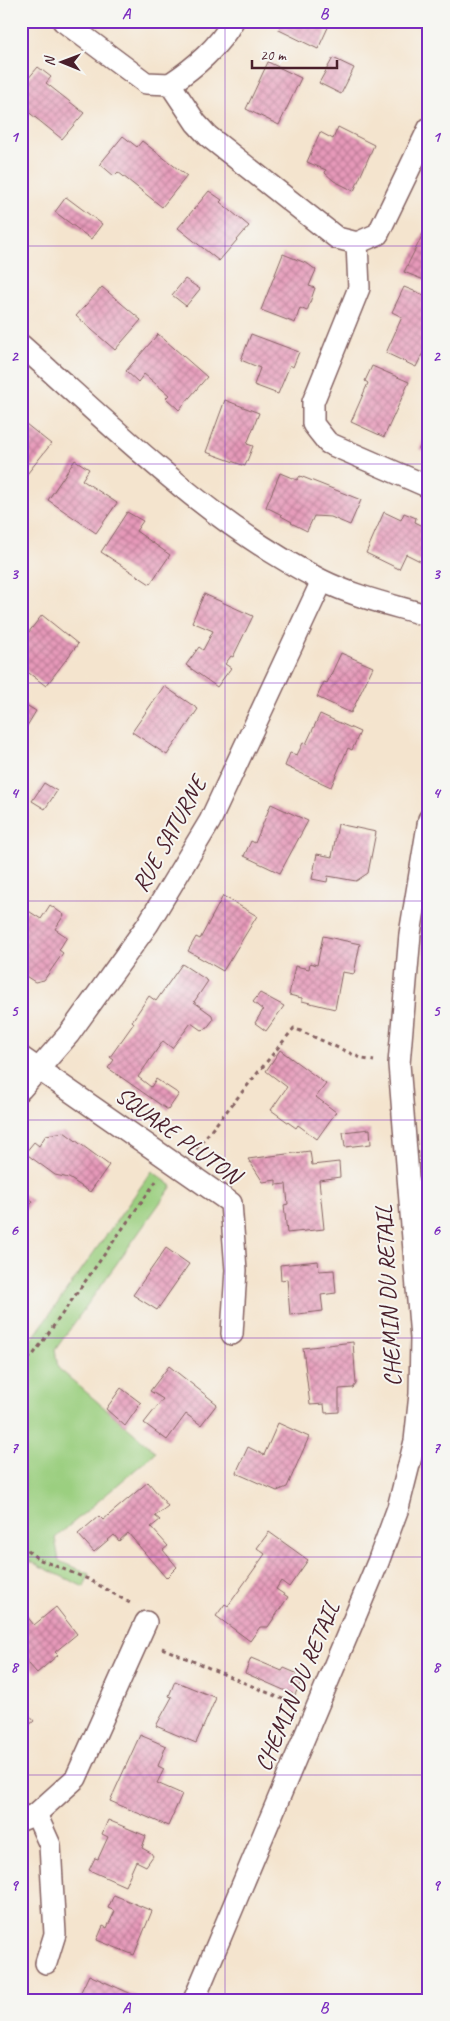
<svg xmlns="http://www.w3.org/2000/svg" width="450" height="2021" font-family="Caveat,sans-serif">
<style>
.green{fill:#9bcf80;stroke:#727756}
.building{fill:url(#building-cross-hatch)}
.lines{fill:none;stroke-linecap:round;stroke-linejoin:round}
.minor-casing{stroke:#866464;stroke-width:24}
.path{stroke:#866464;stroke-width:3;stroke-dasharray:4 4;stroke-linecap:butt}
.minor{stroke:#fff;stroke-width:21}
.grid{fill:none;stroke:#7b2cbf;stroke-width:1;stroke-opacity:0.55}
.labels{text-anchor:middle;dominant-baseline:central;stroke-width:4;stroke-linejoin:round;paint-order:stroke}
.street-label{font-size:24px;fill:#4a1f2b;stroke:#f6f6f2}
.neatline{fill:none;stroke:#7b2cbf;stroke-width:2}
.grid-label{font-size:16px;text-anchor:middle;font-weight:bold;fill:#7b2cbf}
</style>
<defs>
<pattern id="building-cross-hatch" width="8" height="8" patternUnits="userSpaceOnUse" patternTransform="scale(1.25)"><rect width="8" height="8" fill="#e699b9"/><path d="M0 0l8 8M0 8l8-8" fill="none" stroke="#bc7c97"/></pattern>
</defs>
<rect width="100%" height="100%" fill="#f6f6f2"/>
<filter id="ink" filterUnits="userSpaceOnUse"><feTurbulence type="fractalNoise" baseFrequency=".02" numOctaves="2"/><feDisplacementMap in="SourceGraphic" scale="10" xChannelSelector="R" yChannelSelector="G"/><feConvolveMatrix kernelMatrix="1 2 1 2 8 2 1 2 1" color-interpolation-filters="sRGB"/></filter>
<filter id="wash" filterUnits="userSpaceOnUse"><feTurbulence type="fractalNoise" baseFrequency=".0096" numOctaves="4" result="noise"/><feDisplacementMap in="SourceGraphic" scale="20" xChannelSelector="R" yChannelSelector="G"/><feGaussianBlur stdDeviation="1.12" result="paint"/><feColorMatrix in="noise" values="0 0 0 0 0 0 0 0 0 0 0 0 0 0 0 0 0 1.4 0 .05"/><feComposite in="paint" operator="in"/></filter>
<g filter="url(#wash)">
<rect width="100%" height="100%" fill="#f4e4ce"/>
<polygon class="green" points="152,1171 172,1186 55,1350 58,1368 156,1452 55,1538 59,1561 89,1574 84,1587 29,1561 21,1567 21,1341 32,1339"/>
<g id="blocks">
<g class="building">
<polygon points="282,21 331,21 318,49 279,30"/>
<polygon points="333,58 354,68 341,94 319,83"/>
<polygon points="268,62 301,78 279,125 246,109"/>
<polygon points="38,67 51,77 46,83 84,113 62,139 21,106 21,87"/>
<polygon points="338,127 374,145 354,191 334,181 325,173 326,170 307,162 320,132 333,139"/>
<polygon points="123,136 137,147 142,141 187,176 162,207 118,172 114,176 100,164"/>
<polygon points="209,191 222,200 220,202 249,226 219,261 178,228"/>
<polygon points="66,197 102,224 91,239 55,212"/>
<polygon points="429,222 429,282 404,272"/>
<polygon points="283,254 308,264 316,270 309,286 315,288 307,311 300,308 295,323 261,310"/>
<polygon points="185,279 200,289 186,306 172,295"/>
<polygon points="102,287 141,320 115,350 76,316"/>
<polygon points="404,287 429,297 429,314 423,326 429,328 429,340 416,367 386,353 402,317 392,312"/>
<polygon points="158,334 207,377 179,410 166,398 169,395 144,374 138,382 126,371"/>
<polygon points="251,334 299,352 293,367 290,365 278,394 254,385 260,368 241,360"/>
<polygon points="372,366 409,382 384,437 351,422 368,383 365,381"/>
<polygon points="225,400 259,413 247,444 253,446 245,466 206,452"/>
<polygon points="21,420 51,444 27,474 21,469"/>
<polygon points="429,428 429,454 419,449"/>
<polygon points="75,460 89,469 82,480 117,503 96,533 48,500"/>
<polygon points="280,473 297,480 300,476 361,500 350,525 331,517 314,516 307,531 291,523 292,522 281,516 282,515 266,507"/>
<polygon points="127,512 143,521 136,531 170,555 150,584 101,552"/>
<polygon points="384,512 401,520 404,513 416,518 415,522 423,526 429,524 429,558 426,564 406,554 399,569 366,553"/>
<polygon points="204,594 253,616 233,657 231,656 225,664 231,668 217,687 186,665 199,647 203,650 213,631 192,622"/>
<polygon points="42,615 78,644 46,686 21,667 21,642"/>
<polygon points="341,653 373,667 351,713 317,697 324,682 327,683"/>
<polygon points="164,686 198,709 167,755 132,732"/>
<polygon points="21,702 36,711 21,736"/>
<polygon points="320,714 360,732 352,750 348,748 331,787 285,766 290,753 297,755 303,743 306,744"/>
<polygon points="44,783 57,791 45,809 32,801"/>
<polygon points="271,804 308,821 280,873 244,856 251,841 255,843"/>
<polygon points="338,824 376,832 368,873 356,881 328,876 327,882 312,879 317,854 332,857"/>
<polygon points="223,896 257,916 223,971 188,951 196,937 200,939"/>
<polygon points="50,905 64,915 55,929 67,937 59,950 63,953 44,980 35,982 21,973 21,919 27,910 41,919"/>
<polygon points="323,936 360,944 354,974 342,972 335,1009 302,1001 302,998 289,995 295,966 309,969 310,963 317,965"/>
<polygon points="182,964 208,981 194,1002 212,1015 213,1020 206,1029 201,1030 191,1023 172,1048 163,1041 138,1077 151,1087 156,1079 179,1094 168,1110 108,1068 114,1060 110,1057 134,1023 132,1021 149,996 156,1001"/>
<polygon points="260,993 284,1006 266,1031 255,1023 263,1010 253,1002"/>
<polygon points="280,1050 326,1084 316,1097 336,1112 317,1139 298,1125 296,1128 271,1110 287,1087 266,1071"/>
<polygon points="370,1129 371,1144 345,1147 343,1132"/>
<polygon points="64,1132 109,1165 90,1192 69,1178 55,1175 25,1153 34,1142 39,1146 46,1135"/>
<polygon points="310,1151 312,1165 339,1162 340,1177 319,1180 324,1229 287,1233 284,1205 288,1204 286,1184 276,1185 276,1180 263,1182 248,1159"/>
<polygon points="21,1193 33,1201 21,1217"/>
<polygon points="166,1248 189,1264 157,1310 133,1295"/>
<polygon points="318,1261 319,1271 334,1270 336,1293 321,1295 323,1311 290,1315 287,1279 281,1280 280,1265"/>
<polygon points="353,1342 356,1384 353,1388 339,1389 339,1412 325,1413 324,1404 310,1405 303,1348"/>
<polygon points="169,1366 217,1404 201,1425 186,1414 167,1440 144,1423 163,1399 150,1391"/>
<polygon points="121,1388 141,1403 125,1426 106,1409"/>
<polygon points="278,1423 309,1437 287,1487 277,1491 236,1473 248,1447 264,1455"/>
<polygon points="148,1482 168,1506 155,1516 160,1520 151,1527 168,1546 163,1550 177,1567 166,1578 128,1533 119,1541 114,1535 94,1552 78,1534 99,1516 103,1520"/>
<polygon points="269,1532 308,1560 289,1587 281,1581 276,1589 288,1597 268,1627 260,1627 250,1641 216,1616 225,1604 228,1606 265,1554 257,1548"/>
<polygon points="56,1607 77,1634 55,1652 58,1655 37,1673 21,1655 21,1619 26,1615 34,1625"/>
<polygon points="251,1658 282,1671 284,1668 303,1676 295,1695 245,1673"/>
<polygon points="175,1681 216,1698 196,1743 156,1726 172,1697 169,1696"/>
<polygon points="21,1705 34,1721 23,1730 21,1738"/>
<polygon points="140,1735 166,1746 158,1766 164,1769 157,1783 182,1794 168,1826 110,1801"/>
<polygon points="108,1820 146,1836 142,1848 151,1853 153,1856 146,1866 136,1861 125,1886 89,1870 95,1858 98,1859 108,1837 102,1834"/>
<polygon points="114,1895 152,1911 134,1955 97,1940 103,1926 107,1928 115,1911 108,1908"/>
<polygon points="89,1975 145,2000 77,2000"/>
</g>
</g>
</g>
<g filter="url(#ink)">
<use href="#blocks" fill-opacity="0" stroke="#866464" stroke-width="1"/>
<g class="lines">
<g class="minor-casing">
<g id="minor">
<polyline points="63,21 146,83 170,84 196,123 208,136 337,238 357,243 378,234 429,128"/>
<path d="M 170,84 C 195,67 218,48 233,21"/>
<polyline points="357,243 359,288 313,402 313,424 328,443 429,487"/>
<path d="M 21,345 C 116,429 208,523 321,580 C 355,597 393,605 429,616"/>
<polyline points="21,1057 231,1203 236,1270 232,1334"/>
<polyline points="21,1089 69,1034 148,924 210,821 322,581"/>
<polyline points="36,1814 50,1845 55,1934 46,1963"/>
<polyline points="21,1820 36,1814 76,1778 146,1622"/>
<polyline points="194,2000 378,1562 398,1508 415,1441 420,1394 421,1338 399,1064 410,934 429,819"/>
</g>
</g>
<g class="path">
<polyline points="196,1149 294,1028 363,1059 374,1061"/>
<polyline points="21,1364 33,1355 157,1180"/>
<polyline points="21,1545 38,1559 88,1579 130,1603"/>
<polyline points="162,1648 292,1703"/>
</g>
<use href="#minor" class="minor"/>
</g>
</g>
<path class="grid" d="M 225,21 L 225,2000M 21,246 L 429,246M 21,464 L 429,464M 21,683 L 429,683M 21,901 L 429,901M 21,1120 L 429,1120M 21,1338 L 429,1338M 21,1557 L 429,1557M 21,1775 L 429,1775"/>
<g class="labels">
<g class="street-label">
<text transform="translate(169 834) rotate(-61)">RUE SATURNE</text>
<text transform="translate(178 1135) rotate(36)">SQUARE PLUTON</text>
<text transform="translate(388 1296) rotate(-93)">CHEMIN DU RETAIL</text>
<text transform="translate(297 1686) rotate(-67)">CHEMIN DU RETAIL</text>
</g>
</g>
<rect width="450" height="2021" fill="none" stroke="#f6f6f2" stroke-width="55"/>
<g transform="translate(62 62) rotate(271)" stroke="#f6f6f2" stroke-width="4" paint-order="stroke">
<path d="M0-4L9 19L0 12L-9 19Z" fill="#4a1f2b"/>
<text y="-8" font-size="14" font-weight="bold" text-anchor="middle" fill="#4a1f2b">N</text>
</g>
<path d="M252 60v8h85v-8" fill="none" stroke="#4a1f2b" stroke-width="2.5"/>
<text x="260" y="60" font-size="15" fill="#4a1f2b" stroke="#f6f6f2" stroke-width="4" paint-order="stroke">20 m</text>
<rect x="28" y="28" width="394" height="1966" class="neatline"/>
<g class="grid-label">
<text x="126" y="19">A</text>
<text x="324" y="19">B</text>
<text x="14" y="142">1</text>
<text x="436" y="142">1</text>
<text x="14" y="361">2</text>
<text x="436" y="361">2</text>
<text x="14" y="579">3</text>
<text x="436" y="579">3</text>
<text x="14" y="798">4</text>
<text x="436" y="798">4</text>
<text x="14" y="1016">5</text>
<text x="436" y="1016">5</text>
<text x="14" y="1235">6</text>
<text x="436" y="1235">6</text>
<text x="14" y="1453">7</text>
<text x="436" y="1453">7</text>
<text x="14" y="1672">8</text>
<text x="436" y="1672">8</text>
<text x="14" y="1890">9</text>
<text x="436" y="1890">9</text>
<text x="126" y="2013">A</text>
<text x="324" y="2013">B</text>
</g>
</svg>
